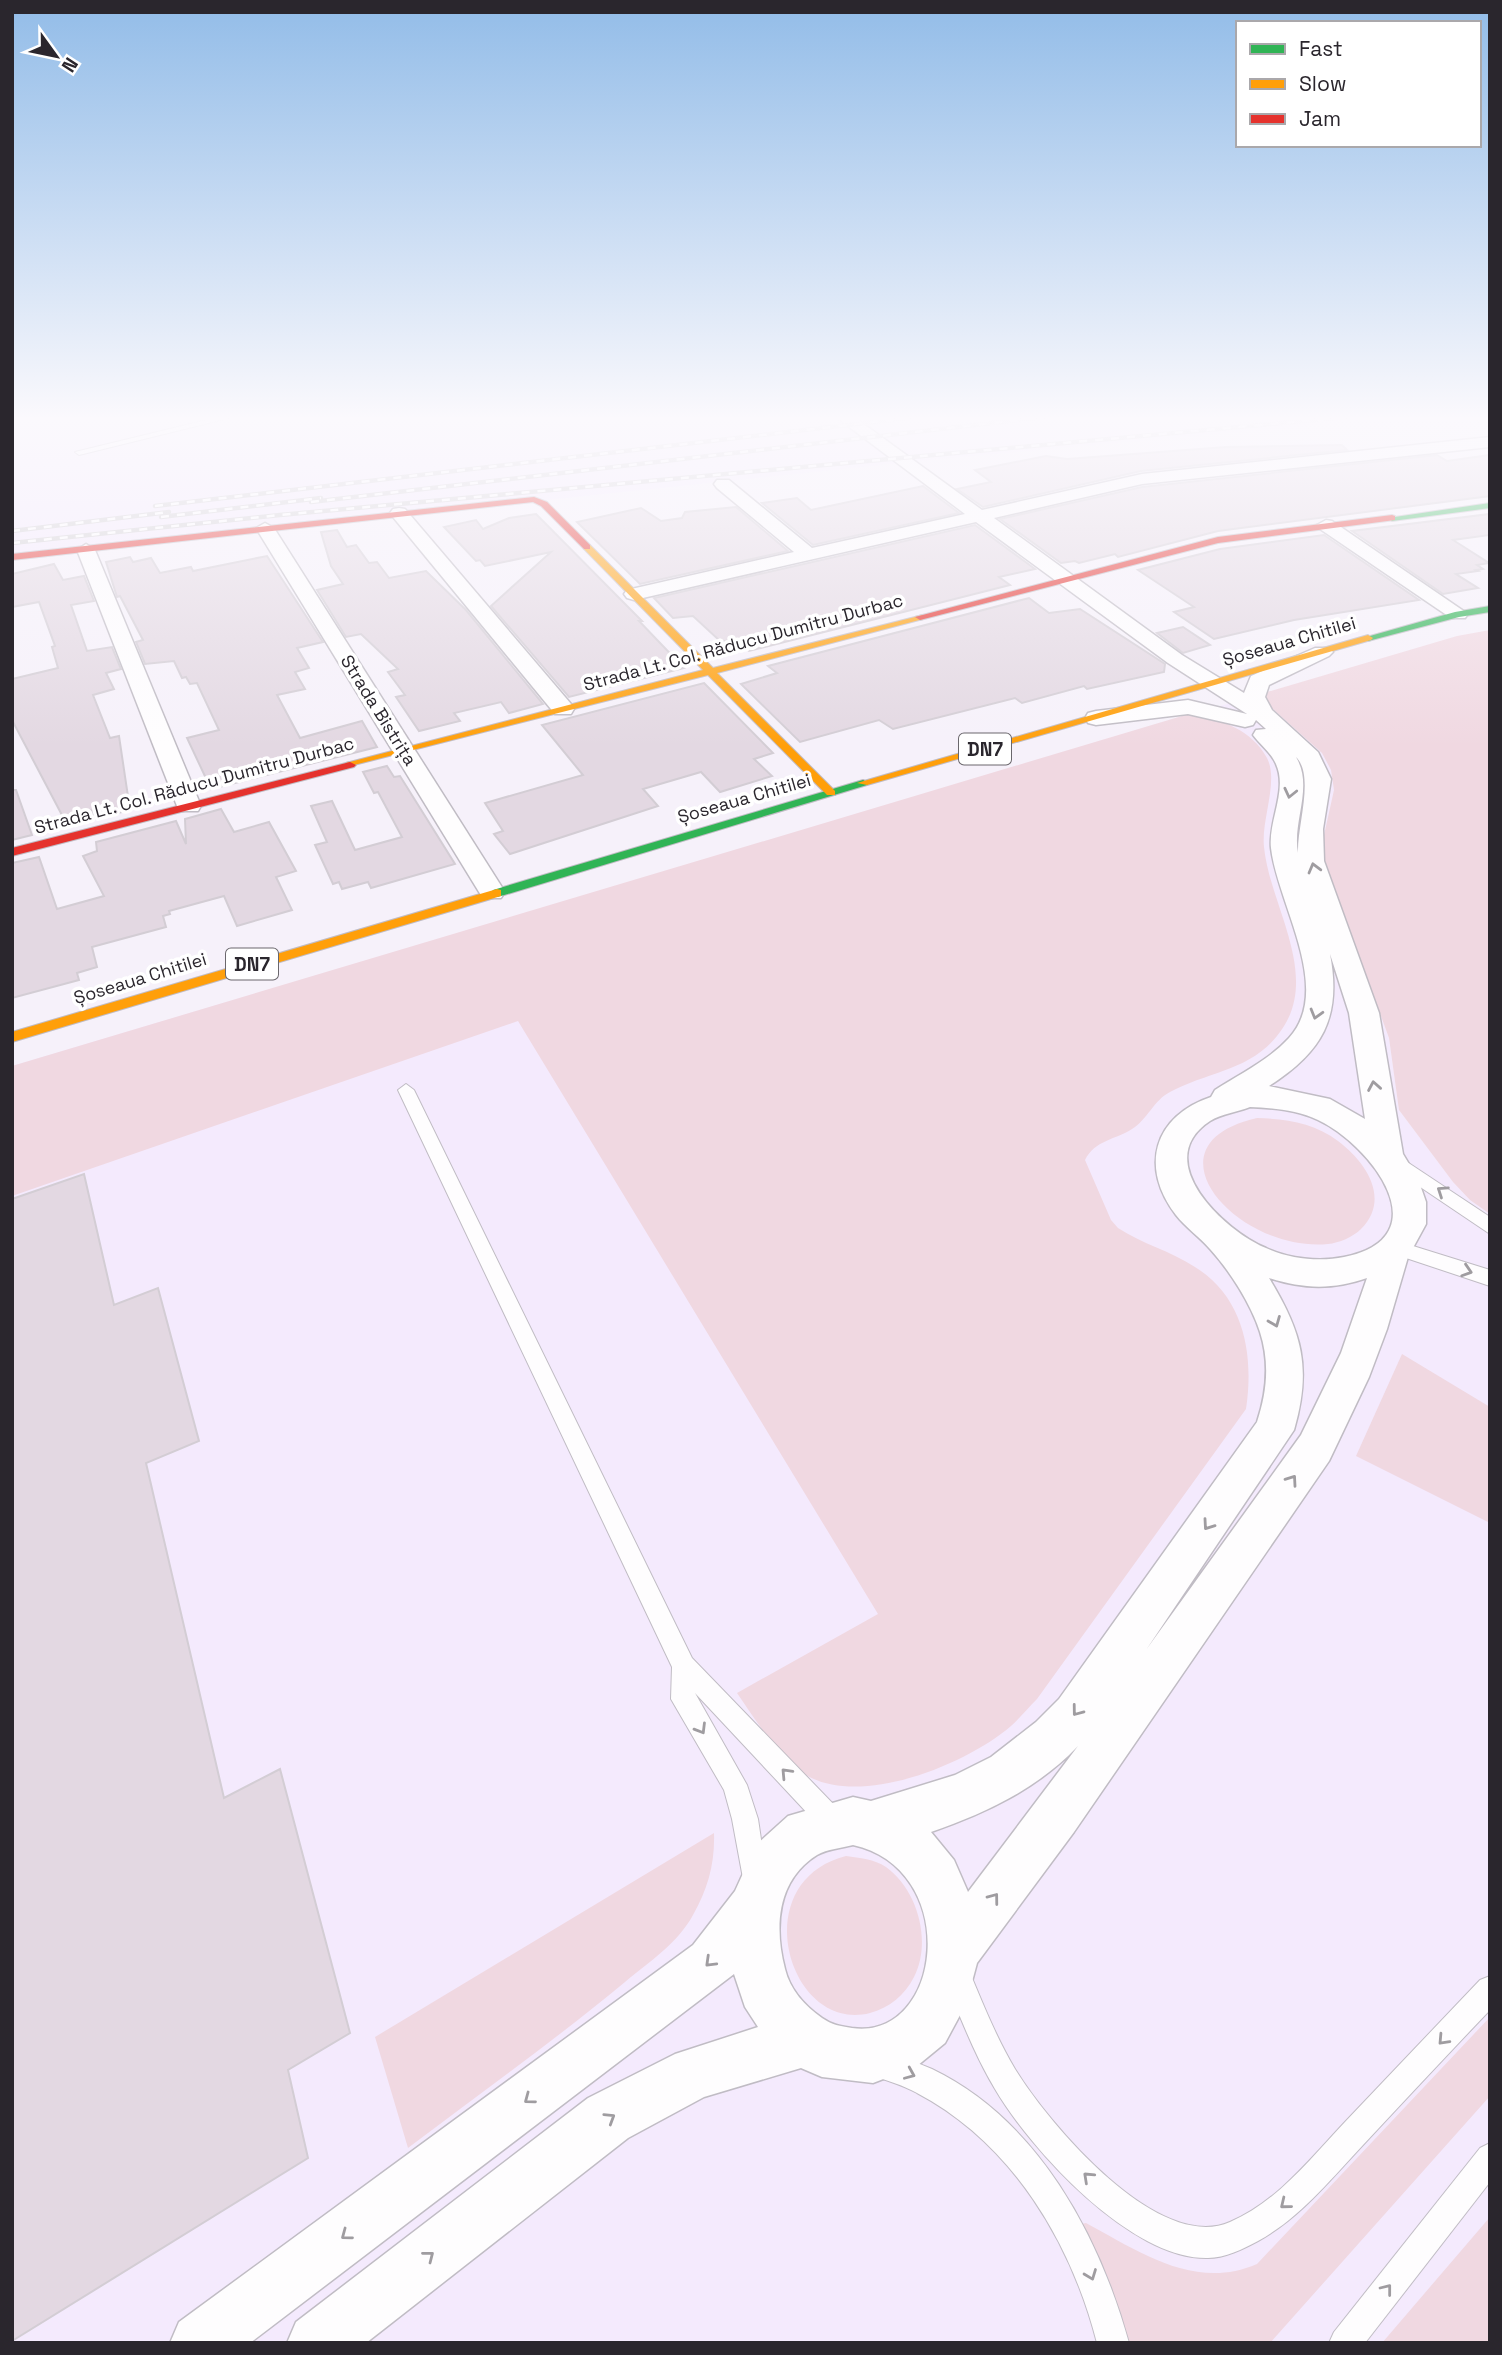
<svg xmlns="http://www.w3.org/2000/svg" width="1502" height="2355" font-family="'Space Grotesk',sans-serif">
<style>
.built{fill:#f4eafd}
.green{fill:#f0d8e1}
.building{fill:#e3d8e2;stroke:#d3cdd4;stroke-width:2}
.lines{fill:none;stroke-linecap:round;stroke-linejoin:round}
.lane-casing{stroke:#c0bcc4;stroke-width:2}
.street-casing{stroke:#c0bcc4;stroke-width:3}
.fast-casing{stroke:#c0bcc4;stroke-width:2}
.slow-casing{stroke:#c0bcc4;stroke-width:2}
.jam-casing{stroke:#c0bcc4;stroke-width:2}
.lane{fill:#fefdfe;fill-rule:evenodd}
.street{fill:#fefdfe;fill-rule:evenodd}
.fast{fill:#30b455;fill-rule:evenodd}
.slow{fill:#ff9f0a;fill-rule:evenodd}
.jam{fill:#e5322d;fill-rule:evenodd}
.rail-casing{stroke:#d0ced1;stroke-width:4.5}
.rail{stroke:#fff;stroke-width:2.5;stroke-dasharray:8;stroke-linecap:butt}
.oneway{stroke:#9f9ca0}
.labels{text-anchor:middle;dominant-baseline:central;stroke-width:7;stroke-linejoin:round;paint-order:stroke}
.far-street-label{font-size:18px;fill:#2a262d;stroke:#fff}
.shield{fill:#fff;stroke:#6a676c;stroke-width:2}
.shield-label{font-size:19px;font-weight:bold;fill:#2a262d}
</style>
<rect width="100%" height="100%" fill="#f6f1fa"/>
<g class="built">
<polygon points="12,417 1408,417 928,460 12,556"/>
<polygon points="1257,695 1322,753 1331,770 1334,790 1324,835 1324,860 1389,1038 1399,1110 1453,1182 1470,1200 1490,1214 1490,2343 12,2343 12,1066"/>
</g>
<g class="green">
<polygon points="1490,630 1490,1214 1470,1200 1453,1182 1399,1110 1389,1038 1324,860 1324,835 1334,790 1331,770 1322,753 1257,695 1457,636"/>
<path d="M 1192,713 C 1222,720 1252,730 1267,758 C 1279,781 1261,820 1264,847 C 1270,908 1324,979 1277,1036 C 1249,1071 1207,1072 1170,1092 C 1154,1100 1147,1120 1132,1129 C 1115,1140 1095,1140 1085,1160 L 1111,1220 L 1118,1228 C 1142,1244 1171,1251 1195,1267 C 1245,1298 1254,1356 1246,1409 L 1037,1699 C 1028,1708 1020,1718 1011,1726 C 967,1764 861,1808 806,1775 C 779,1758 755,1719 737,1693 L 878,1614 L 518,1021 L 12,1196 L 12,1066 Z"/>
<path d="M 1257,1118 C 1286,1119 1315,1123 1338,1141 C 1366,1162 1391,1199 1361,1229 C 1353,1237 1339,1243 1328,1244 C 1239,1253 1139,1145 1257,1118 Z"/>
<polygon points="1402,1354 1490,1407 1490,1523 1356,1456"/>
<path d="M 714,1833 C 715,1863 708,1889 693,1915 C 678,1943 649,1962 625,1982 C 555,2040 481,2093 408,2148 L 375,2037 Z"/>
<path d="M 846,1856 C 860,1858 874,1859 886,1867 C 918,1890 932,1942 914,1977 C 905,1995 889,2008 870,2013 C 789,2034 744,1882 846,1856 Z"/>
<path d="M 1490,2017 L 1490,2096 L 1270,2343 L 1129,2343 L 1081,2224 L 1086,2223 C 1140,2252 1195,2291 1257,2264 Z"/>
<polygon points="1490,2217 1490,2343 1382,2343"/>
</g>
<g class="building">
<polygon points="1342,445 1347,450 1141,471 983,507 957,489 991,482 975,470 1046,456 1067,459 1226,447"/>
<polygon points="1437,455 1447,461 1490,455 1490,496 1218,531 1118,557 1115,554 1079,563 1075,561 1061,563 1000,519 1142,487"/>
<polygon points="923,486 959,513 813,545 762,503 797,498 811,510"/>
<polygon points="736,507 788,551 640,584 577,522 641,508 661,521 682,518 685,512"/>
<polygon points="536,514 642,621 639,621 684,668 569,697 491,606 551,552 485,566 480,560 476,561 444,527 476,520 483,529 509,518"/>
<polygon points="1490,514 1490,535 1453,540 1489,563 1477,565 1483,569 1476,570 1478,571 1456,574 1478,588 1443,594 1352,531"/>
<polygon points="975,525 1035,569 999,577 1010,585 749,651 734,639 721,642 693,616 673,618 654,598"/>
<polygon points="337,530 347,547 356,545 369,563 377,562 389,578 426,571 466,610 543,704 509,713 501,702 454,713 460,721 419,731 396,697 405,695 388,672 398,669 361,634 346,637 317,590 343,584 331,566 321,532"/>
<polygon points="1324,535 1419,600 1294,620 1214,639 1174,612 1194,607 1138,570 1220,549"/>
<polygon points="267,556 323,642 297,648 309,668 295,672 305,689 277,695 300,738 362,721 377,747 211,789 187,738 219,730 197,683 190,684 186,677 182,678 174,661 145,664 136,642 143,640 120,596 117,597 106,562 130,557 133,562 151,558 160,573 191,567 193,571"/>
<polygon points="54,564 63,580 84,576 94,601 71,605 87,651 112,647 121,669 106,673 114,689 93,695 110,738 119,736 130,810 94,819 93,810 63,817 12,720 12,679 58,668 52,647 55,646 39,602 12,607 12,574"/>
<polygon points="1029,598 1049,613 1080,609 1165,664 1164,672 1087,689 1084,686 1022,703 1015,698 893,729 879,720 800,742 741,684 777,673 768,666"/>
<polygon points="1183,627 1210,645 1183,653 1157,633"/>
<polygon points="704,683 773,753 754,759 772,776 720,792 701,772 643,789 658,806 510,854 494,834 503,831 485,803 583,775 542,725"/>
<polygon points="387,766 394,777 400,776 455,864 371,888 368,882 342,889 339,882 333,884 315,845 327,842 311,806 332,801 355,850 402,837 378,792 374,793 363,772"/>
<polygon points="12,790 16,790 32,835 12,840"/>
<polygon points="221,809 234,832 269,822 296,871 276,877 292,910 237,926 224,896 169,911 170,914 163,916 166,927 92,947 97,967 77,973 79,980 12,998 12,863 39,857 57,909 104,896 83,856 97,851 96,842 176,821 186,844 185,819"/>
<polygon points="84,1174 114,1305 158,1288 199,1441 146,1463 224,1798 280,1769 350,2033 288,2070 308,2158 12,2341 12,1199"/>
</g>
<g class="lines">
<g class="lane-casing">
<g id="lane">
<polygon points="219,417 233,417 79,455 75,452"/>
<polygon points="406,1084 414,1090 692,1658 842,1813 846,1822 842,1831 833,1835 824,1831 695,1693 747,1785 758,1819 767,1880 763,1889 754,1893 745,1889 732,1819 724,1790 671,1699 672,1667 398,1090"/>
<polygon points="1395,1154 1490,1217 1490,1234 1389,1166 1386,1161"/>
<polygon points="1397,1241 1490,1270 1490,1286 1391,1253 1388,1248 1391,1243"/>
<path d="M 958,1964 L 968,1968 C 982,2002 996,2037 1015,2069 C 1048,2123 1158,2254 1230,2222 C 1277,2202 1311,2158 1345,2122 C 1390,2075 1435,2027 1480,1980 L 1490,1976 L 1490,2010 C 1447,2055 1405,2100 1363,2145 C 1330,2180 1300,2218 1258,2241 C 1243,2249 1225,2258 1208,2258 C 1131,2260 1031,2150 995,2089 C 974,2054 960,2016 944,1978 L 948,1968 Z"/>
<path d="M 882,2051 C 899,2057 916,2062 932,2069 C 1038,2120 1099,2235 1129,2343 L 1097,2343 C 1071,2242 1012,2143 917,2093 C 903,2085 887,2081 872,2075 L 868,2065 L 872,2055 Z"/>
<polygon points="1490,2143 1490,2182 1365,2343 1329,2343 1334,2332 1480,2148"/>
</g>
</g>
<g class="street-casing">
<g id="street">
<path d="M 836,417 L 854,417 L 982,510 L 1142,474 L 1490,437 L 1490,447 L 1142,484 L 994,518 L 1182,655 L 1244,693 L 1251,676 L 1315,648 L 1329,648 L 1333,652 L 1329,656 L 1269,685 L 1265,697 L 1272,710 L 1318,752 L 1331,779 L 1323,829 L 1324,861 L 1379,1013 L 1403,1154 L 1418,1179 L 1426,1202 L 1426,1224 L 1408,1257 L 1387,1329 L 1369,1377 L 1329,1461 L 1074,1832 L 977,1963 L 966,2004 L 945,2043 L 917,2066 L 873,2083 L 822,2077 L 801,2068 L 704,2097 L 628,2138 L 366,2343 L 287,2343 L 296,2322 L 588,2098 L 675,2054 L 758,2027 L 745,2007 L 734,1974 L 250,2343 L 170,2343 L 179,2322 L 693,1945 L 735,1891 L 756,1845 L 788,1816 L 853,1797 L 871,1801 L 955,1775 L 991,1757 L 1036,1722 L 1059,1699 L 1257,1422 C 1267,1392 1270,1363 1260,1332 C 1251,1304 1230,1271 1210,1249 C 1200,1237 1186,1228 1176,1215 C 1139,1167 1154,1116 1211,1097 L 1215,1090 C 1240,1074 1269,1060 1289,1038 C 1334,989 1277,903 1271,848 C 1268,821 1288,790 1276,764 C 1271,752 1260,745 1253,735 L 1256,730 L 1266,729 L 1256,720 L 1253,725 L 1245,727 L 1188,714 L 1096,725 L 1088,723 L 1085,718 L 1088,713 L 1096,711 L 1188,700 L 1247,714 L 1168,663 L 976,522 L 634,600 L 627,598 L 624,594 L 627,590 L 794,552 L 717,488 L 714,484 L 717,480 L 729,480 L 812,548 L 965,514 ZM 1296,757 C 1315,776 1297,825 1298,853 C 1292,821 1314,787 1296,757 ZM 1330,954 L 1349,1013 L 1365,1119 L 1330,1099 L 1269,1086 C 1322,1052 1342,1018 1330,954 ZM 1250,1107 C 1273,1108 1297,1110 1318,1120 C 1371,1145 1442,1237 1344,1257 C 1320,1262 1289,1259 1266,1248 C 1225,1231 1149,1161 1210,1121 C 1221,1114 1238,1112 1250,1107 ZM 1269,1278 C 1303,1289 1333,1290 1367,1278 L 1341,1353 L 1301,1435 L 1146,1650 L 1294,1430 C 1312,1368 1302,1332 1269,1278 ZM 1078,1746 L 968,1892 L 954,1860 L 931,1832 C 986,1813 1037,1789 1078,1746 ZM 853,1845 C 962,1869 943,2041 852,2028 C 840,2026 832,2025 822,2018 C 805,2006 790,1990 785,1969 C 774,1927 777,1880 817,1855 C 827,1849 842,1848 853,1845 Z"/>
<polygon points="399,508 405,509 571,704 574,709 571,714 555,714 393,517 390,513 393,509"/>
<polygon points="1326,520 1332,521 1468,614 1465,618 1451,618 1320,529 1317,525"/>
<polygon points="265,523 274,528 505,892 501,898 483,898 479,892 256,528"/>
<polygon points="86,544 95,550 201,806 198,811 180,811 177,806 77,550"/>
</g>
</g>
<g class="fast-casing">
<g id="fast">
<polygon points="1490,503 1490,508 1392,521 1388,518"/>
<polygon points="1490,606 1490,612 1459,617 1368,641 1363,638 1455,612"/>
<polygon points="863,780 869,783 867,785 501,896 497,897 491,893 493,890"/>
</g>
</g>
<g class="slow-casing">
<g id="slow">
<polygon points="584,545 590,545 713,668 923,615 923,619 717,673 835,791 835,795 827,795 708,675 346,767 346,763 703,670 584,549"/>
<polygon points="1368,635 1373,638 1371,640 867,785 857,783"/>
<polygon points="497,889 501,890 501,896 12,1042 12,1032"/>
</g>
</g>
<g class="jam-casing">
<g id="jam">
<polygon points="534,497 547,502 590,545 590,549 584,549 541,506 533,502 12,560 12,554"/>
<polygon points="1392,515 1395,516 1395,520 1218,543 920,620 915,617 1218,537"/>
<polygon points="350,762 356,765 354,767 12,856 12,848"/>
</g>
</g>
<use href="#lane" class="lane"/>
<use href="#street" class="street"/>
<use href="#fast" class="fast"/>
<use href="#slow" class="slow"/>
<use href="#jam" class="jam"/>
<g class="rail-casing">
<g id="rail">
<polyline points="311,502 1044,417"/>
<polyline points="155,506 916,417"/>
<polyline points="161,517 321,498"/>
<polyline points="12,531 169,512"/>
<polyline points="12,543 280,515 1347,417"/>
</g>
</g>
<use href="#rail" class="rail"/>
</g>
<defs><path id="oneway-chevron" d="M-2-3.5L2.5 0L-2 3.5" fill="none" stroke-width="1.6" stroke-linecap="round" stroke-linejoin="round" transform="scale(1.75)"/></defs>
<g class="oneway">
<use href="#oneway-chevron" transform="translate(1290 793) rotate(103)"/>
<use href="#oneway-chevron" transform="translate(1314 868) rotate(-105)"/>
<use href="#oneway-chevron" transform="translate(1316 1014) rotate(106)"/>
<use href="#oneway-chevron" transform="translate(1374 1086) rotate(-100)"/>
<use href="#oneway-chevron" transform="translate(1442 1191) rotate(-146)"/>
<use href="#oneway-chevron" transform="translate(1467 1271) rotate(18)"/>
<use href="#oneway-chevron" transform="translate(1275 1322) rotate(68)"/>
<use href="#oneway-chevron" transform="translate(1292 1480) rotate(-55)"/>
<use href="#oneway-chevron" transform="translate(1208 1525) rotate(125)"/>
<use href="#oneway-chevron" transform="translate(1077 1711) rotate(127)"/>
<use href="#oneway-chevron" transform="translate(701 1729) rotate(59)"/>
<use href="#oneway-chevron" transform="translate(786 1773) rotate(-133)"/>
<use href="#oneway-chevron" transform="translate(994 1898) rotate(-53)"/>
<use href="#oneway-chevron" transform="translate(710 1962) rotate(136)"/>
<use href="#oneway-chevron" transform="translate(1443 2040) rotate(133)"/>
<use href="#oneway-chevron" transform="translate(910 2074) rotate(23)"/>
<use href="#oneway-chevron" transform="translate(529 2099) rotate(143)"/>
<use href="#oneway-chevron" transform="translate(610 2118) rotate(-32)"/>
<use href="#oneway-chevron" transform="translate(1088 2177) rotate(-137)"/>
<use href="#oneway-chevron" transform="translate(1285 2204) rotate(141)"/>
<use href="#oneway-chevron" transform="translate(346 2235) rotate(143)"/>
<use href="#oneway-chevron" transform="translate(429 2256) rotate(-38)"/>
<use href="#oneway-chevron" transform="translate(1091 2275) rotate(69)"/>
<use href="#oneway-chevron" transform="translate(1387 2289) rotate(-52)"/>
</g>
<linearGradient id="sky" x2="0" y2="1"><stop stop-color="#92bce8"/><stop offset="0.56" stop-color="#fbf9fd"/><stop offset="1" stop-color="#fbf9fd" stop-opacity="0"/></linearGradient>
<rect width="1502" height="747" fill="url(#sky)"/>
<g class="labels">
<g class="far-street-label">
<text transform="translate(1289 641) rotate(-16)">Șoseaua Chitilei</text>
<text transform="translate(743 642) rotate(-15)">Strada Lt. Col. Răducu Dumitru Durbac</text>
<text transform="translate(379 710) rotate(58)">Strada Bistrița</text>
<text transform="translate(194 785) rotate(-15)">Strada Lt. Col. Răducu Dumitru Durbac</text>
<text transform="translate(744 798) rotate(-16)">Șoseaua Chitilei</text>
<text transform="translate(140 978) rotate(-17)">Șoseaua Chitilei</text>
</g>
<g class="shield">
<rect x="959" y="733.5" width="52" height="31" rx="5"/>
<rect x="226" y="948.5" width="52" height="31" rx="5"/>
</g>
<g class="shield-label">
<text x="985" y="749">DN7</text>
<text x="252" y="964">DN7</text>
</g>
</g>
<rect width="1502" height="2355" fill="none" stroke="#2a262d" stroke-width="28"/>
<rect x="1236" y="21" width="245" height="126" fill="#ffffff" stroke="#aaa8ab" stroke-width="2"/>
<rect x="1250" y="44" width="35" height="10" fill="#30b455" stroke="#aaa8ab" stroke-width="2"/>
<text x="1299" y="56" font-size="21" fill="#2a262d">Fast</text>
<rect x="1250" y="79" width="35" height="10" fill="#ff9f0a" stroke="#aaa8ab" stroke-width="2"/>
<text x="1299" y="91" font-size="21" fill="#2a262d">Slow</text>
<rect x="1250" y="114" width="35" height="10" fill="#e5322d" stroke="#aaa8ab" stroke-width="2"/>
<text x="1299" y="126" font-size="21" fill="#2a262d">Jam</text>
<g transform="translate(56 56) rotate(123)" stroke="#ffffff" stroke-width="5" paint-order="stroke">
<path d="M0-5L12 26L0 18L-12 26Z" fill="#2a262d"/>
<text y="-10" font-size="19" font-weight="bold" text-anchor="middle" fill="#2a262d">N</text>
</g>
</svg>
